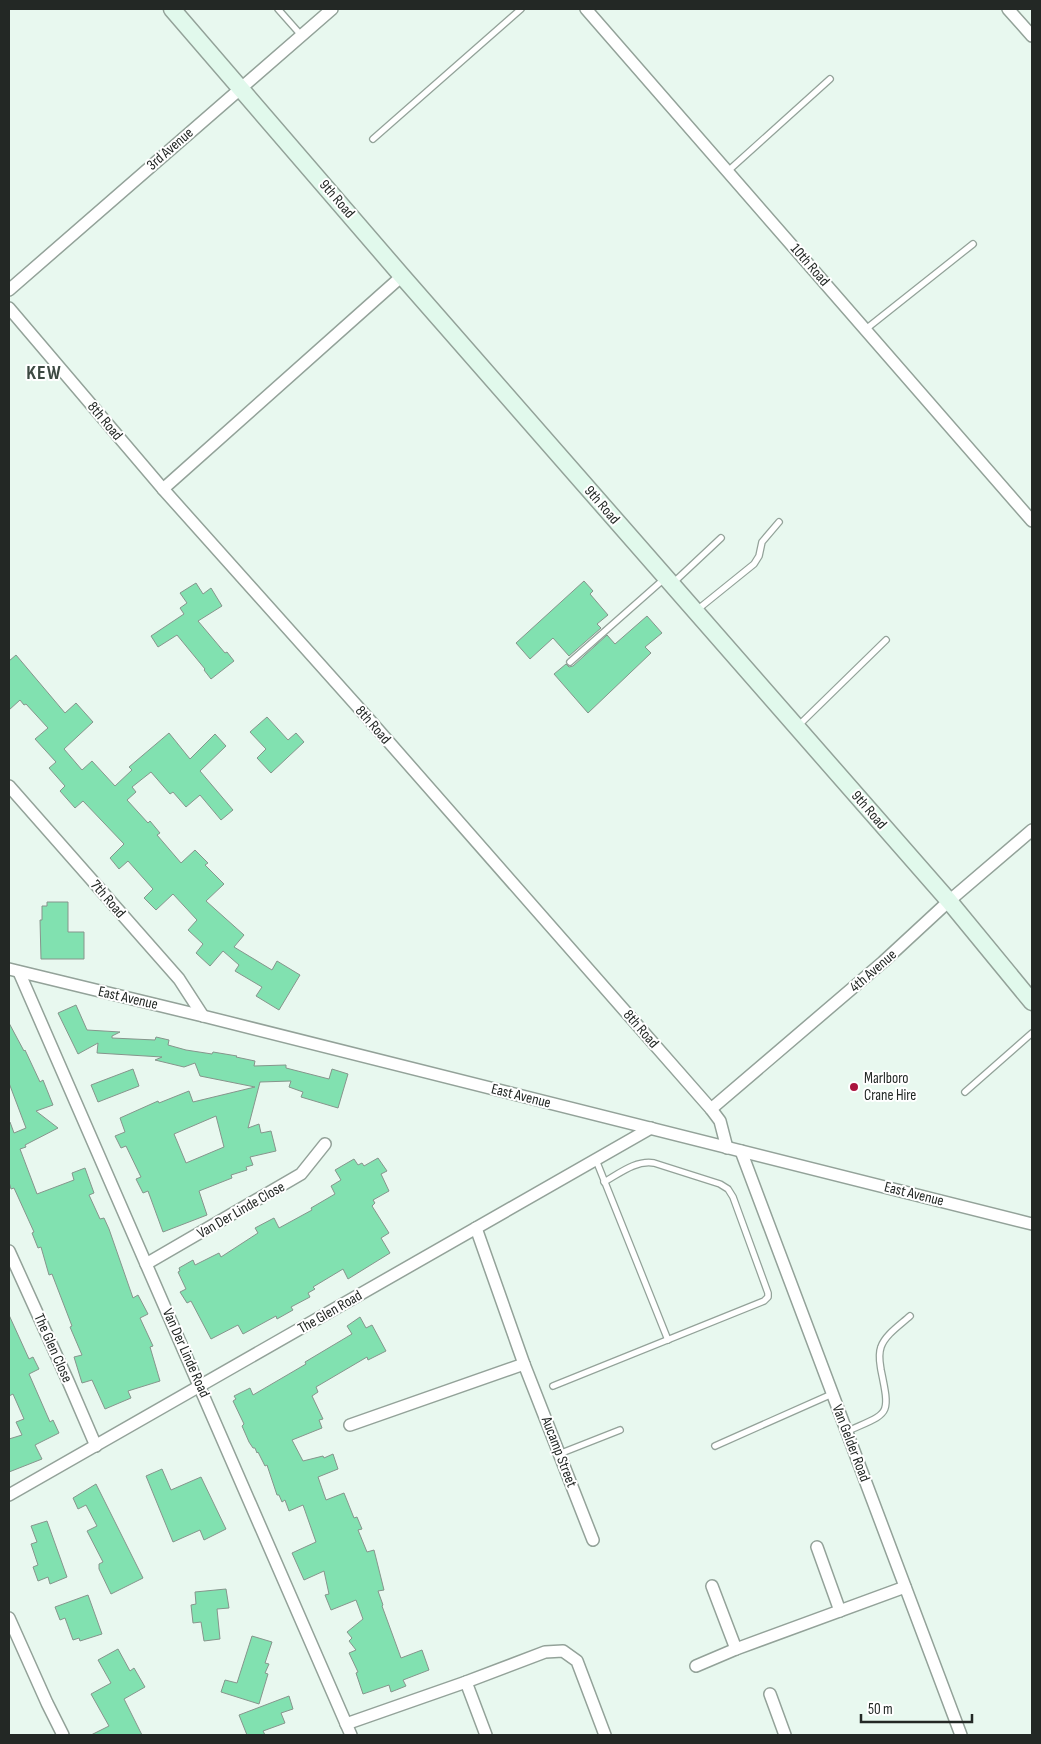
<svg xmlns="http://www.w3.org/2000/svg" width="1041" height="1744" font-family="'Sofia Sans Condensed',sans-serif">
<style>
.building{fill:#81e1b0;stroke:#86958c;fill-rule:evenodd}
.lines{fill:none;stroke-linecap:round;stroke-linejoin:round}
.service-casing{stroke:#93a299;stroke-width:8}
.minor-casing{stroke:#93a299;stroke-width:14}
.secondary-casing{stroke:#93a299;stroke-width:19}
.service{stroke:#fff;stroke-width:5.5}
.minor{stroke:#fff;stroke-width:11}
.secondary{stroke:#e1f9ec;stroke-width:16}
.poi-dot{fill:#aa143e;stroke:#fff;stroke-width:2}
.labels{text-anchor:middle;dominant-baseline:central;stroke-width:4;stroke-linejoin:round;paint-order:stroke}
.street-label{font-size:15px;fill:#232825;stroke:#fff}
.poi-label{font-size:15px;fill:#232825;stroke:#fff;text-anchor:start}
.district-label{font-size:20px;font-weight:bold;letter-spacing:1px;fill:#3c4942;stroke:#fff}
</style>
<rect width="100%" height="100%" fill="#e8f8ef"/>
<g class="building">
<polygon points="584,581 593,591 590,594 608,615 597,624 601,628 569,656 553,638 530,659 516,643"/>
<polygon points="196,583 203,594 211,588 222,606 198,621 225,653 227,652 234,661 211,679 204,670 205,669 177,635 158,647 151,636 184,614 180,608 187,603 180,593"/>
<polygon points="647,616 662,633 645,647 651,653 588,713 554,674 566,664 569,667 573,666 607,635 615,644"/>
<polygon points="16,655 65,713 76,703 93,722 64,749 82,770 92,761 115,786 132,770 129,767 169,733 190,759 215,734 226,746 200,771 233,810 221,820 200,795 186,807 173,792 170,794 151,772 132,787 136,792 127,800 148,823 150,821 160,833 157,835 181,863 195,850 208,863 205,865 224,884 206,901 244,935 234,947 272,970 277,961 300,975 279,1010 256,996 262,987 235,971 239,965 223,951 210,966 196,953 203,944 188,930 197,920 173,894 156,910 144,898 153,889 128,861 119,869 110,858 124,844 83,801 75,808 60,791 65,786 49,768 56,762 35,739 48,728 26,704 24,705 20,700 9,710 9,661"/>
<polygon points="267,717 288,740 296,733 304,742 271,773 257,758 266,749 250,732"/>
<polygon points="47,902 68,902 68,932 84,932 84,959 41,959 40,920 42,920 42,906 47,906"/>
<path d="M 76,1005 L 87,1030 L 120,1032 L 112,1036 L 112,1038 L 155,1040 L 156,1037 L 169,1040 L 168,1045 L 186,1050 L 212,1054 L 213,1052 L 237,1056 L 236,1057 L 255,1061 L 254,1066 L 286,1065 L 286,1068 L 329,1079 L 332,1069 L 348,1074 L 338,1108 L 301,1097 L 303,1092 L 289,1087 L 291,1081 L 260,1082 L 248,1128 L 259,1124 L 261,1133 L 271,1131 L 276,1151 L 250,1157 L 253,1165 L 246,1167 L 247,1170 L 231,1175 L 232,1178 L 199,1191 L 207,1215 L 163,1232 L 148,1191 L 143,1193 L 136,1179 L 141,1177 L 126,1146 L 121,1148 L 115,1136 L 125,1132 L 120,1118 L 158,1101 L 159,1103 L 189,1091 L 193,1102 L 255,1087 L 200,1076 L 195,1063 L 184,1067 L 155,1060 L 162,1057 L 97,1053 L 98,1043 L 78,1054 L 58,1013 ZM 216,1116 L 224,1147 L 186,1163 L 174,1134 Z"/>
<polygon points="9,1023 24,1051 25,1050 40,1082 43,1080 53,1105 36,1111 58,1128 25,1145 26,1147 20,1149 37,1194 74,1180 72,1173 85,1168 94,1193 89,1195 100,1219 104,1218 109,1229 133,1298 138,1295 148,1314 140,1318 153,1346 150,1347 160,1381 128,1391 131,1398 105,1409 92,1380 82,1383 74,1357 82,1355 70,1327 72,1326 52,1274 49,1275 41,1247 38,1248 32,1233 34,1232 14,1188 11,1189 9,1182 9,1122 10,1122 14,1133 26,1128 9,1083"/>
<polygon points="133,1069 139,1086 98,1102 91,1085"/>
<polygon points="378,1158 387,1171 381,1174 389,1191 373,1200 375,1203 372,1206 389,1233 381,1238 390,1253 348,1279 343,1269 313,1287 315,1289 308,1293 310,1297 291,1307 293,1310 277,1319 276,1316 243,1334 238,1325 211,1339 191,1301 187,1303 180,1292 186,1289 178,1272 180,1271 179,1268 193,1260 195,1265 219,1253 221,1257 258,1233 255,1228 274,1218 279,1228 312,1210 311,1208 335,1194 331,1186 341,1180 335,1170 354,1159 358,1165 362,1163 364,1166"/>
<polygon points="9,1315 29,1359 33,1357 39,1369 29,1374 50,1422 53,1420 59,1433 35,1445 42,1459 9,1472 9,1439 22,1435 16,1422 24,1419 13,1394 9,1396"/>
<polygon points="360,1317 366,1328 372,1325 386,1351 368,1360 367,1357 316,1387 318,1392 312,1396 323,1419 319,1420 322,1428 292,1440 303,1461 323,1456 324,1458 333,1454 338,1469 318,1477 326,1500 344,1493 354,1518 357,1517 362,1529 358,1530 367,1552 374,1550 384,1590 378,1591 383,1605 382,1606 401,1658 422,1650 429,1670 403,1680 406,1686 391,1692 389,1685 363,1694 356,1673 358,1672 349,1653 356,1650 349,1641 352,1638 347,1632 363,1619 356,1600 331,1610 325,1595 329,1594 324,1571 304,1580 292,1553 316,1542 303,1505 289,1511 285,1500 282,1502 279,1495 277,1495 267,1465 265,1466 258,1452 257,1453 255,1448 253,1448 249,1442 242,1426 244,1424 233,1401 236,1399 234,1396 250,1388 253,1395 306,1364 305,1362 352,1334 347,1326"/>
<polygon points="162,1469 171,1490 201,1477 226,1529 204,1540 200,1530 173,1542 146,1476"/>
<polygon points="96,1484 143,1578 111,1594 99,1569 99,1564 103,1562 87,1531 97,1526 86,1505 78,1509 73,1498"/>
<polygon points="47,1521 67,1577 50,1584 48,1577 38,1581 33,1567 38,1565 31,1544 37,1542 31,1526"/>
<polygon points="226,1589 229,1608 217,1609 220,1639 204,1641 201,1622 193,1623 191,1605 196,1604 195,1592"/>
<polygon points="88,1595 102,1634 80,1641 79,1638 73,1640 65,1618 60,1620 55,1607"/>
<polygon points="252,1636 272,1642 265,1663 269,1664 265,1673 268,1674 259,1704 221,1692 225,1680 237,1683"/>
<polygon points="118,1649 130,1671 134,1668 145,1687 124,1699 142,1735 91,1735 109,1726 91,1694 111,1683 98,1660"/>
<polygon points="289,1696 293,1709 281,1713 285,1723 263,1731 265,1735 247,1735 239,1715"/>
</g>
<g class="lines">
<g class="service-casing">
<g id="service">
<polyline points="278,9 301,35"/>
<polyline points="373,139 521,9"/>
<polyline points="728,171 830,79"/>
<polyline points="866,329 973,244"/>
<polyline points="673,583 721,538"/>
<polyline points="697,610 754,564 759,556 762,542 779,522"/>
<polyline points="570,662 664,579"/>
<polyline points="798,726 886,640"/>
<polyline points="965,1092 1032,1033"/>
<polyline points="596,1160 668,1340"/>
<path d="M 553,1386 L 764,1301 L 768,1297 L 768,1293 L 733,1197 L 728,1189 L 720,1184 L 654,1163 C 636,1160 620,1173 604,1182"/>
<path d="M 846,1432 C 889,1412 891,1418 881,1370 C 880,1363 878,1355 881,1347 C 885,1335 900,1325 910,1316"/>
<polyline points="715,1446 832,1394"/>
<polyline points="559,1454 620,1430"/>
</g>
</g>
<g class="minor-casing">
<g id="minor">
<polyline points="586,9 1032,521"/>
<polyline points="1008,9 1032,36"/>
<polyline points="9,290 332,9"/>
<polyline points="9,308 163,489 366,716 711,1109 720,1121 727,1148"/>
<polyline points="163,489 402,276"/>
<polyline points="9,786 179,979 203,1016"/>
<polyline points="9,969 203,1016 1032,1224"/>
<polyline points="19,972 351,1735"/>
<polyline points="711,1109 883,962 949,901 1032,830"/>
<polyline points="741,1151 961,1735"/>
<polyline points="476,1228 524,1364 593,1540"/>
<polyline points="9,1251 68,1381 96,1446"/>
<polyline points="146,1264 301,1174 325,1144"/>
<polyline points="350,1425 524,1364"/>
<polyline points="9,1495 651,1128"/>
<polyline points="817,1547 840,1611"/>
<polyline points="712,1586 736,1649"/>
<polyline points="9,1618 47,1703 63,1735"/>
<polyline points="696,1666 736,1649 905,1587"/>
<polyline points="466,1682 486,1735"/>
<polyline points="770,1694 785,1735"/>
<polyline points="346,1724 466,1682 545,1652 563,1651 577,1661 605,1735"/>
</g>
</g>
<g class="secondary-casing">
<polyline id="secondary" points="172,9 402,276 949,901 1032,1002"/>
</g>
<use href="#service" class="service"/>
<use href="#minor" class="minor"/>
<use href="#secondary" class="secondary"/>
</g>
<circle class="poi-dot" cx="854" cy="1087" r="5"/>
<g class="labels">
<g class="street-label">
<text transform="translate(170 149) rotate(-41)">3rd Avenue</text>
<text transform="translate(337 199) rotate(49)">9th Road</text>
<text transform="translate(810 265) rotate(49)">10th Road</text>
<text transform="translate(105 421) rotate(50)">8th Road</text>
<text transform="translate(602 505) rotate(49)">9th Road</text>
<text transform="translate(373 725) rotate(49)">8th Road</text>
<text transform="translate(869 810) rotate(49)">9th Road</text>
<text transform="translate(108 899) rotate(49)">7th Road</text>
<text transform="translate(873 971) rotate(-41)">4th Avenue</text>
<text transform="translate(128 998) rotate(13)">East Avenue</text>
<text transform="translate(641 1029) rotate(49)">8th Road</text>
<text transform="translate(521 1096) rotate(14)">East Avenue</text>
<text transform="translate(914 1194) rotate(14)">East Avenue</text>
<text transform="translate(241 1210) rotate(-30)">Van Der Linde Close</text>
<text transform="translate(330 1312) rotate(-30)">The Glen Road</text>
<text transform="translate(53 1348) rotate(66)">The Glen Close</text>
<text transform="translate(186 1353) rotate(66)">Van Der Linde Road</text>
<text transform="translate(851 1443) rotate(69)">Van Gelder Road</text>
<text transform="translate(559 1452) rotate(69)">Aucamp Street</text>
</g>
<g class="poi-label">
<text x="864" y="1078">Marlboro<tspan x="864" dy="17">Crane Hire</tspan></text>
</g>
<g class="district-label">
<text x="44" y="373">KEW</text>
</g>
</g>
<rect width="1041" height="1744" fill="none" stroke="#232825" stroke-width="20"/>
<path d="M861 1714v8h111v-8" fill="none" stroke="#232825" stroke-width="2.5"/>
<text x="868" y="1714" font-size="15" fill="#232825" stroke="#ffffff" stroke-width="4" paint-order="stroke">50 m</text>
</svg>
